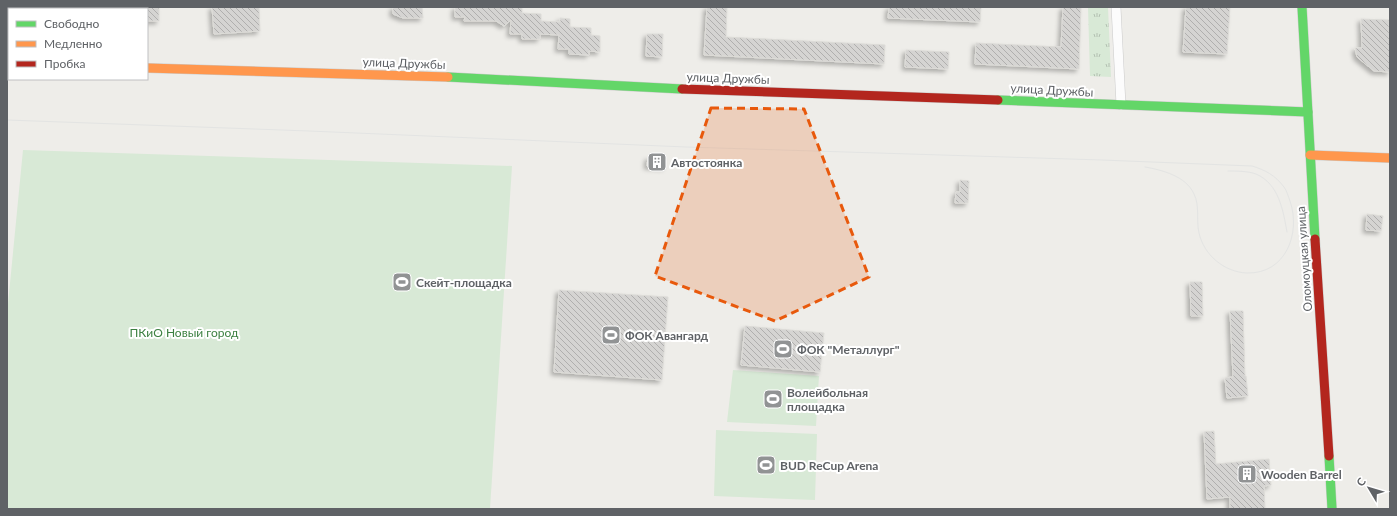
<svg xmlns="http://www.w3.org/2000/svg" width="1397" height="516" font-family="Lato,sans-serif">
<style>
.grass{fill:url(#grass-tufts)}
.park{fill:#d8e9d6}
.building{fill:url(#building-back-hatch);stroke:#dddcd8;filter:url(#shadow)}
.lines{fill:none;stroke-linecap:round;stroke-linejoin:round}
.street-casing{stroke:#cbcbcb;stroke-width:10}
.fast-casing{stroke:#cbcbca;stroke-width:10}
.slow-casing{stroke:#cbcbca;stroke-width:10}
.jam-casing{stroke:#cbcbca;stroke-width:10}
.street{stroke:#fcfcfc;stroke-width:9}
.fast{stroke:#63d668;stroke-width:9}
.slow{stroke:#ff974d;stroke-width:9}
.jam{stroke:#b3261e;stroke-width:9}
.tram{stroke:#e3e4e3;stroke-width:1}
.marked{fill:#e8590c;fill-opacity:0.2;stroke:#e8590c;stroke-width:3;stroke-dasharray:8 5;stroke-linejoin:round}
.labels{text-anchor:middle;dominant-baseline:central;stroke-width:4;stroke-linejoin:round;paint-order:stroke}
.street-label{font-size:12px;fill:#5f6266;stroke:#fff}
.poi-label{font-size:12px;font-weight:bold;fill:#5f6266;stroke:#fff;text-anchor:start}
.park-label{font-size:12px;fill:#3c8041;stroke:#fff}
</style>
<defs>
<pattern id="grass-tufts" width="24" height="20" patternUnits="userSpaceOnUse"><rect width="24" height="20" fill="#d8e9d6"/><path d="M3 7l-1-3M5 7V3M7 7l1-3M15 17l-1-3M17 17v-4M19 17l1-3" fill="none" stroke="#b2c0b1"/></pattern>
<pattern id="building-back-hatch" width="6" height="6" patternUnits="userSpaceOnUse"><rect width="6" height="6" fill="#d5d4d2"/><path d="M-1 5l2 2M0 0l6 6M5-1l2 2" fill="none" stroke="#b0afae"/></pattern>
<filter id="shadow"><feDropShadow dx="-3" dy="3" stdDeviation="2" flood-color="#0004"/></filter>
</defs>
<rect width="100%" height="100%" fill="#eeede9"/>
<polygon class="grass" points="1088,7 1108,7 1111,77 1090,76"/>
<g class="park">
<polygon points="23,150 512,166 490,509 7,509 7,314"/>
<polygon points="733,370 819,376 816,426 727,422"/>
<polygon points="716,430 817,434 815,500 714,496"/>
</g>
<g class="building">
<rect x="147" y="7" width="12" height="14"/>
<polygon points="212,7 259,7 260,31 214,34"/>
<polygon points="393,7 422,7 423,18 403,18 393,14"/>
<polygon points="455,7 522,7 522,13 541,14 541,21 560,22 560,18 570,19 570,27 591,28 591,35 600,36 600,52 589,51 589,55 569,54 569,49 558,49 559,35 540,34 540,39 522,39 522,34 510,34 511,20 504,26 496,21 464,21 465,17 455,17"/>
<polygon points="707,7 727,7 726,37 885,45 884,64 704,55"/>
<polygon points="889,7 981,7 980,22 888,18"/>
<polygon points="1063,7 1081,7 1079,69 975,64 976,43 1061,47"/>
<polygon points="1186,7 1230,7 1227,54 1183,52"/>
<polygon points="1361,19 1389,20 1390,72 1374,71 1357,57 1355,48 1362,48"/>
<polygon points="647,34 663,34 662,57 646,56"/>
<polygon points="906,50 949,52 948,69 905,67"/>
<polygon points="648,157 666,158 665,167 647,166"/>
<polygon points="960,180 969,181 968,203 955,203 956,192 960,192"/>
<polygon points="1367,214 1383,216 1381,231 1366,230"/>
<polygon points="1190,282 1202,282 1203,316 1191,316"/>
<polygon points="559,290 668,297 662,380 554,372"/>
<polygon points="1230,311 1243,311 1245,376 1246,376 1248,396 1227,398 1225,378 1233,377"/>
<polygon points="745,326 824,333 820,372 741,365"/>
<polygon points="1214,431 1216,464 1269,459 1271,485 1264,486 1265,509 1230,509 1230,497 1207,499 1204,432"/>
</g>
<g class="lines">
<g class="street-casing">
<g id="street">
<polyline points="1116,7 1121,105"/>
<polyline points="7,63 9,63"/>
</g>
</g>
<g class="fast-casing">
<g id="fast">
<polyline points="1302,7 1315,239"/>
<polyline points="448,77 682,89"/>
<polyline points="998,100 1308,112"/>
<polyline points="1329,456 1332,509"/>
</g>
</g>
<g class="slow-casing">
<g id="slow">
<polyline points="147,68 448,77"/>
<polyline points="1310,155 1390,158"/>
</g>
</g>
<g class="jam-casing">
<g id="jam">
<polyline points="682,89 998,100"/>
<polyline points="1315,239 1329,456"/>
</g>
</g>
<use href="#street" class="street"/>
<use href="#fast" class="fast"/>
<use href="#slow" class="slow"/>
<use href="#jam" class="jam"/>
<g class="tram">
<path d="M 7,120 L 309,131 L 686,147 L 1102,160 L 1252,166 C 1265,170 1275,175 1284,187 C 1287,191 1288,196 1290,201 C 1301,233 1286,274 1247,273 C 1224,272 1204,255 1199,233 C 1196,220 1200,206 1194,194 C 1186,176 1162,170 1145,167"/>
<path d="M 1228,171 C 1236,171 1248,171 1256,174 C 1279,184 1283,210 1287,232"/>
</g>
</g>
<path class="marked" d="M 711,108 L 804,109 L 869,277 L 775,321 L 655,276 Z"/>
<defs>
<g id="building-square" transform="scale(1)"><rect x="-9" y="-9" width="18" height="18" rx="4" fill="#919394" stroke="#fff"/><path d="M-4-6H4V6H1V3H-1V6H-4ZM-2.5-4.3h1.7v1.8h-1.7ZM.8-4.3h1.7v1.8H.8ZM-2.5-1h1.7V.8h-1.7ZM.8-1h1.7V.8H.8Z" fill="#fff"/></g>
<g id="stadium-square" transform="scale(1)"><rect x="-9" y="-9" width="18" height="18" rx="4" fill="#919394" stroke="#fff"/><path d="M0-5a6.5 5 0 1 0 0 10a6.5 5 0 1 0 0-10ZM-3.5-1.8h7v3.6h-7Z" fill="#fff"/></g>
</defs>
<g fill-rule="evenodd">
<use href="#building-square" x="657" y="162"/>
<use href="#stadium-square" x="402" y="282"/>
<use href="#stadium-square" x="611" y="335"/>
<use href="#stadium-square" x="783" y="349"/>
<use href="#stadium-square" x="773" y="399"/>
<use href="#stadium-square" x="766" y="465"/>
<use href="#building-square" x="1247" y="474"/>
</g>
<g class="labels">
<g class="street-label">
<text transform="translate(404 63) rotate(2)">улица Дружбы</text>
<text transform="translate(728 78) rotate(2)">улица Дружбы</text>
<text transform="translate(1052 90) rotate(3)">улица Дружбы</text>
<text transform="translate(1304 259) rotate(-94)">Оломоуцкая улица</text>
</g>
<g class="poi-label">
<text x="671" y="162">Автостоянка</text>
<text x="416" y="282">Скейт-площадка</text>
<text x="625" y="335">ФОК Авангард</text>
<text x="797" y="349">ФОК "Металлург"</text>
<text x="787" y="392">Волейбольная<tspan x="787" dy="14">площадка</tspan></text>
<text x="780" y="465">BUD ReCup Arena</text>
<text x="1261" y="474">Wooden Barrel</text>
</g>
<g class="park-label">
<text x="184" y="332">ПКиО Новый город</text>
</g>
</g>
<rect width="1397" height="516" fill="none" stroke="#5f6266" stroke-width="16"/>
<rect x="8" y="8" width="140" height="72" fill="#ffffff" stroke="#bfc0c2"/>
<rect x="16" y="21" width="20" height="6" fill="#63d668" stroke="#bfc0c2"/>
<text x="44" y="28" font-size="12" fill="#5f6266">Свободно</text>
<rect x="16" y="41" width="20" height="6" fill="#ff974d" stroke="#bfc0c2"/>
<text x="44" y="48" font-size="12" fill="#5f6266">Медленно</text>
<rect x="16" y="61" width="20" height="6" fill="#b3261e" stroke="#bfc0c2"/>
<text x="44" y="68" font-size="12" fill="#5f6266">Пробка</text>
<g transform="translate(1369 488) rotate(308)" stroke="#ffffff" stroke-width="3" paint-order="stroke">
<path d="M0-3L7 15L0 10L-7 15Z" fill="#5f6266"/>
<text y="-6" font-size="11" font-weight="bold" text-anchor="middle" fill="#5f6266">С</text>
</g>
</svg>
